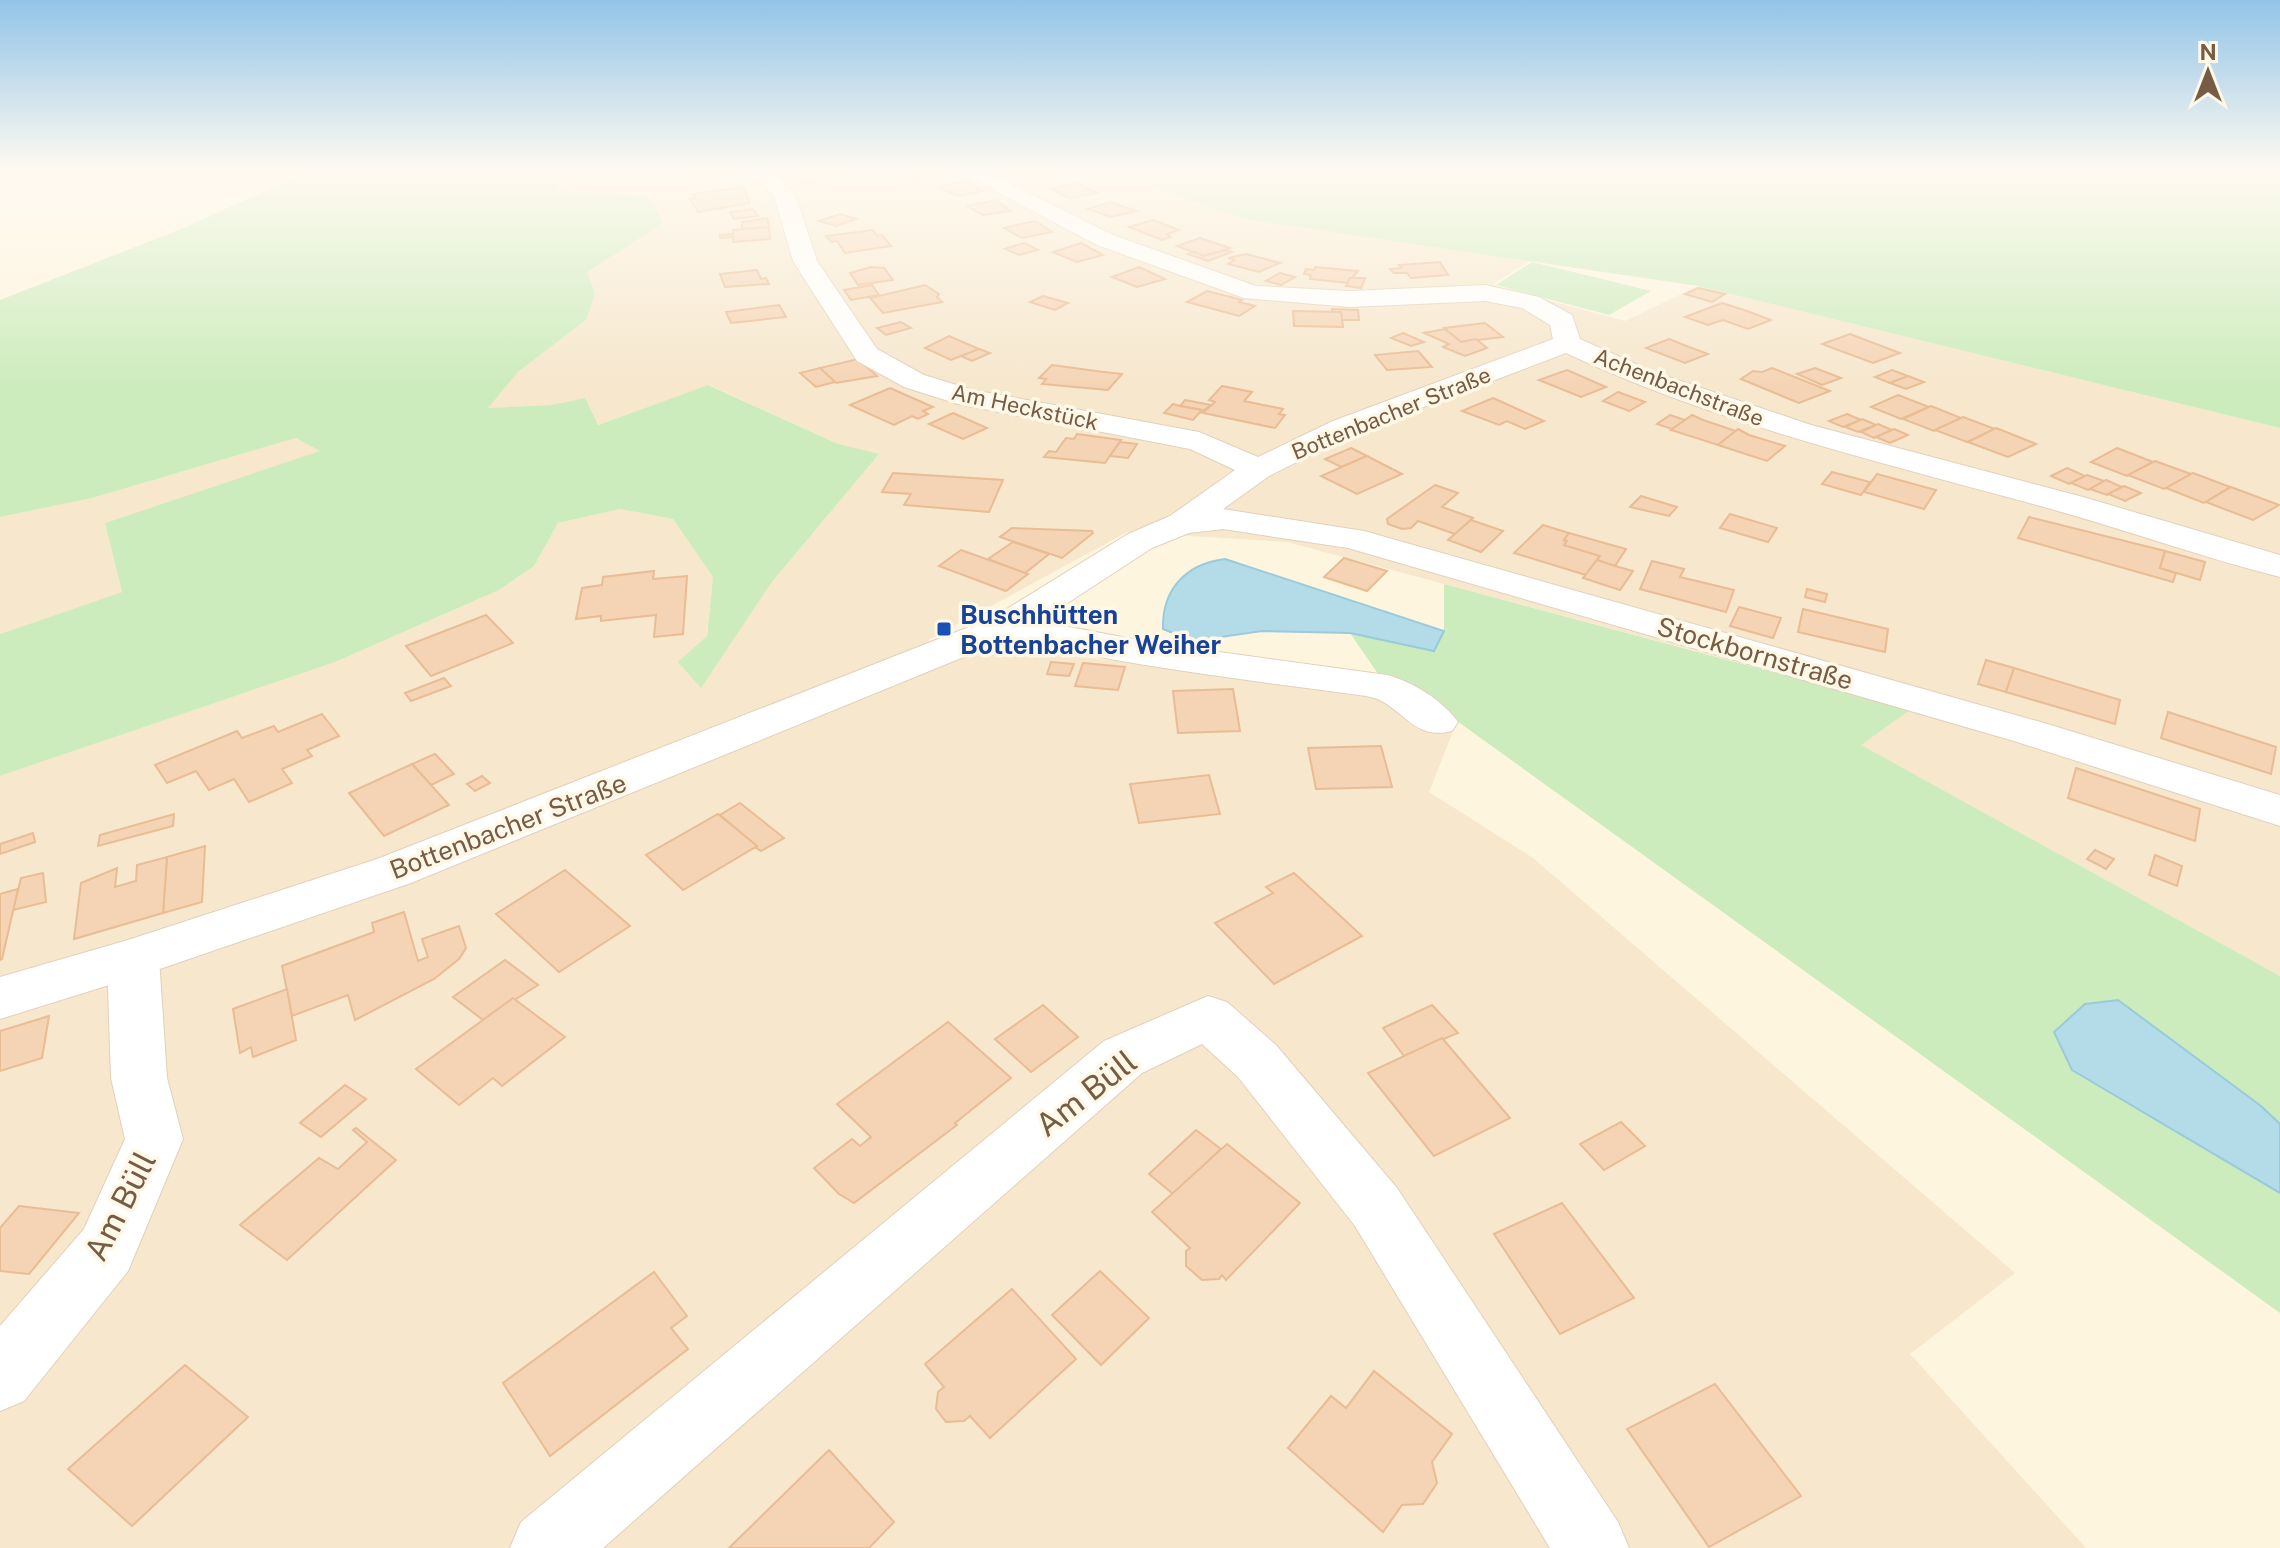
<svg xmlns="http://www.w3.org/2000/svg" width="2280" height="1548" font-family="'Public Sans',sans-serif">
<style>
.residential{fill:#f6e7cd}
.green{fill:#ccecbd}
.water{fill:#b3dce8;stroke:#98cbdb;stroke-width:2}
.building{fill:#f5d4b5;stroke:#e9bc94;stroke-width:2}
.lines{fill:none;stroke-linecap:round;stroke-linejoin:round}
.minor-casing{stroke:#e2d1bb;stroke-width:2}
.tertiary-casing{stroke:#e2d1bb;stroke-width:2}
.minor{fill:#fff;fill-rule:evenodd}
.tertiary{fill:#fff;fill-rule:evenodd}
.transit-dot{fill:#1a4fb4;stroke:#fff8e7;stroke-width:3}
.labels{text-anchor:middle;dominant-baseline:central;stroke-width:7;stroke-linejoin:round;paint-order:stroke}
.far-street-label{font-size:22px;fill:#765b45;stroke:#fff8e7}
.transit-label{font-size:26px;font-weight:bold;fill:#164399;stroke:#fff8e7;text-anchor:start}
.street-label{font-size:26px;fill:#765b45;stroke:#fff8e7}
.near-street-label{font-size:32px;fill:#765b45;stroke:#fff8e7}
</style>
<rect width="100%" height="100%" fill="#fef5df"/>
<g class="residential">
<polygon points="580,170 1105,170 1244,219 1531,260 1492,285 1625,321 1698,286 2280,428 2280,976 1860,745 1910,708 1287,542 1127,532 927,641 1337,684 1457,721 1429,792 1533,858 2015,1273 1910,1354 2086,1548 0,1548 0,776 335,662 499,590 534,566 558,523 620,509 673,519 713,577 701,687 771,583 878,455 838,444 709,385 597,425 585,398 551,405 487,408 518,372 586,320 587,272 662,223 649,197 551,189"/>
<polygon points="296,438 321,451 105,523 122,592 0,634 0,517 92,498"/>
</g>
<g class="green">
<polygon points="312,170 580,170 553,189 649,197 663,223 587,272 595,293 586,320 518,372 488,408 551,405 585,398 598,425 708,385 838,444 879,454 771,583 701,688 678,662 707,636 713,577 673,519 620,509 558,523 534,566 499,590 335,662 0,776 0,634 122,592 105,523 320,451 296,438 92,498 0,517 0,300 181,229"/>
<polygon points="1105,170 2280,170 2280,428 1698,286 1244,219"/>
<polygon points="1532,262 1651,291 1609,315 1496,285"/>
<polygon points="1444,584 1911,709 1861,745 2280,976 2280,1124 2261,1106 2118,1001 2072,1071 2280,1193 2280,1313 1457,721 1387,687 1350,633 1434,651 1444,631"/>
</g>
<g class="water">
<path d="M 1225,559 L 1444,631 L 1434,651 L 1350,633 L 1262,631 L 1193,641 L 1163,629 C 1162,590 1185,564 1225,559 Z"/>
<polygon points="2118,1000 2261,1106 2280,1124 2280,1193 2072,1070 2054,1032 2085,1004"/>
</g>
<g class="building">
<polygon points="689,170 722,170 726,175 696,179"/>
<polygon points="805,170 843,170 846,171 807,183 795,177 801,176 794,173"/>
<polygon points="937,170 947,174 916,182 908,179 916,177 902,172"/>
<polygon points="1048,170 1058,175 1031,179 1014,171"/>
<polygon points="966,181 982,191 959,196 936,187"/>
<polygon points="1076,183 1097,193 1069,198 1051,189"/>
<polygon points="743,187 750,203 698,212 690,199 696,198 693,194"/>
<polygon points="996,200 1011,211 983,215 967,206"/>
<polygon points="1110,202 1136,211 1111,217 1088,209"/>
<polygon points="753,209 758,216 734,219 730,212"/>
<polygon points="840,214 856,219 836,226 819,221"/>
<polygon points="767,218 769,227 742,229 742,222"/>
<polygon points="1153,220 1179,230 1167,234 1171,237 1162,240 1129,227"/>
<polygon points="1035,221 1052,232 1022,238 1004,228"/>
<polygon points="769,227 770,239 733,242 733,237 720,238 720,235 733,234 733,230"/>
<polygon points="873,230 877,236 882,235 891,246 845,253 837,241 831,242 826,236"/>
<polygon points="1200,238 1230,248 1204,256 1177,246"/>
<polygon points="1024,243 1038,250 1019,255 1005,249"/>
<polygon points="1081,243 1103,255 1077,262 1053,252"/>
<polygon points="1225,250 1232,252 1208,261 1188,254 1194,252 1204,256"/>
<polygon points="1246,254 1280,263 1259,272 1228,264 1235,260 1228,258"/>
<polygon points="1440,262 1448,275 1411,278 1407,273 1394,273 1390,269 1402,268 1399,265"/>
<polygon points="871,267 884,268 893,280 858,285 850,273"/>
<polygon points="1139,267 1165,279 1137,287 1112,277"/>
<polygon points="1315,267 1358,271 1348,283 1310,279 1311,275 1304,274 1306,269 1314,270"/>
<polygon points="757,270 761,279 766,278 769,284 725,287 720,274"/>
<polygon points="1280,273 1295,277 1281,285 1266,281"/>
<polygon points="1350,278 1365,278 1361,288 1346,286"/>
<polygon points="872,285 879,295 851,300 844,290"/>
<polygon points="925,285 939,294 937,297 942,302 883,313 870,298"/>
<polygon points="1698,288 1725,294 1712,302 1685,294"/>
<polygon points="1207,291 1242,300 1239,302 1255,306 1239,316 1187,302"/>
<polygon points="1043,296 1068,303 1055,310 1030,302"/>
<polygon points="1722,303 1747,311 1771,320 1748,329 1723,320 1708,325 1685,317"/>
<polygon points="779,305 786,317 731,323 726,312"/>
<polygon points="1332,309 1358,310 1359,320 1342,320 1341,312 1332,312"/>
<polygon points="1293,311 1341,312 1343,327 1294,326"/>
<polygon points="901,322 911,328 886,335 877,328"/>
<polygon points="1485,323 1503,337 1461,342 1444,328"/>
<polygon points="1445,329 1461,342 1476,339 1487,348 1465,356 1443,347 1449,344 1424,333"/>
<polygon points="1403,333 1424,342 1411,346 1391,338"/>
<polygon points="1850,334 1900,353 1873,363 1822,344"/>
<polygon points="949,336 979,349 951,360 925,348"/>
<polygon points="1669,339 1684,345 1708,354 1685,363 1646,348"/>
<polygon points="979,349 990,353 972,361 961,356"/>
<polygon points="1418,351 1432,367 1387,370 1375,355"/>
<polygon points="858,359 877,376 836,383 820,368"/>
<polygon points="1052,365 1096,371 1122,374 1108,390 1042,384 1046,379 1039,378"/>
<polygon points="820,368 835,382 816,387 800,373"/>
<polygon points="1772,368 1830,391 1799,403 1741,379 1753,371 1762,372"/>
<polygon points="1815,368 1841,378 1822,385 1797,374"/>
<polygon points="1567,370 1606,387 1581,397 1539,380"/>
<polygon points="1892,370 1908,376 1890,383 1875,377"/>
<polygon points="1908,376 1924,382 1906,389 1890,383"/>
<polygon points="1222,386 1252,392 1244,401 1283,409 1279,414 1285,415 1275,428 1203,413 1215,402 1209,400"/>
<polygon points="890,388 933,407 923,411 928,414 918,419 912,416 894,425 850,405"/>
<polygon points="1618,392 1645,402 1629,411 1603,401"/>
<polygon points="1898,395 1929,407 1901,419 1871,407"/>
<polygon points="1493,398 1544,421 1525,429 1507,421 1499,425 1462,411"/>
<polygon points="1185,400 1211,405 1200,413 1202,410 1180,406"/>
<polygon points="1173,404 1180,406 1202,410 1193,420 1164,413"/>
<polygon points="1931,406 1961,418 1934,431 1903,419"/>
<polygon points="953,413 987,428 963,439 929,424"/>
<polygon points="1847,414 1861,420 1843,427 1829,421"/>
<polygon points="1670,415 1685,420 1672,429 1657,424"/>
<polygon points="1692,415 1703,420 1736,431 1718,445 1671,430"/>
<polygon points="1963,417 1995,429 1967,442 1935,430"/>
<polygon points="1862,419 1876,425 1858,432 1845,427"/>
<polygon points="1878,424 1892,430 1874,438 1861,432"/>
<polygon points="1996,428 2036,444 2008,457 1968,442"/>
<polygon points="1738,429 1749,435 1785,446 1767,461 1718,445"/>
<polygon points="1894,429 1908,435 1890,443 1876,437"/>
<polygon points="1077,434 1121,440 1105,463 1044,457 1049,451 1056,452 1066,438 1074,439"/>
<polygon points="1120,442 1137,444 1128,458 1110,456"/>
<polygon points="1351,448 1367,456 1341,467 1325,459"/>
<polygon points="2117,448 2153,462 2127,476 2091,462"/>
<polygon points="1367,456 1402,474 1357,494 1321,476"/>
<polygon points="2155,461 2191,474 2164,489 2128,475"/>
<polygon points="2067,468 2085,476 2069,484 2051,476"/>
<polygon points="1832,472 1870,482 1861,495 1822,484"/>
<polygon points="893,473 1003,480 989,512 904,505 911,494 882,492"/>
<polygon points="2193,473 2230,487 2204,503 2166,488"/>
<polygon points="1877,474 1936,490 1924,509 1864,492"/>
<polygon points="2087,475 2104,481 2088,490 2071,483"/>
<polygon points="2106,480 2122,487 2107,495 2090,489"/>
<polygon points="1435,485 1458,493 1442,507 1473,518 1455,534 1418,521 1411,528 1402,529 1388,524 1387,519"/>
<polygon points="2124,486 2141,493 2125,501 2108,494"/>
<polygon points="2231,487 2279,505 2253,520 2206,502"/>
<polygon points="1641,496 1677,507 1669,516 1630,507"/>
<polygon points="1730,514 1777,528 1768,542 1720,528"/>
<polygon points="2029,517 2165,551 2160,568 2176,573 2173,582 2018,538"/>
<polygon points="1471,520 1503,531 1481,552 1448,540"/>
<polygon points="1543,525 1569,533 1564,540 1567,541 1564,545 1600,556 1586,575 1514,553"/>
<polygon points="1012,528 1092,531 1093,533 1062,558 1000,537"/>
<polygon points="1569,533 1626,549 1615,566 1597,560 1600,556 1564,545 1567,541 1564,540"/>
<polygon points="1013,542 1049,554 1025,573 988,559"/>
<polygon points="961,550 1025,573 1028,574 1006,591 939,566"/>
<polygon points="2165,551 2205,562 2200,580 2160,568"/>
<polygon points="1344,558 1387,571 1367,591 1324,577"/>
<polygon points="1597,560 1615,566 1633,571 1620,590 1583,578"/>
<polygon points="1652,561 1684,569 1680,577 1734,590 1726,612 1640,589"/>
<polygon points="654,571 653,579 687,576 683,634 654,637 656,615 601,621 601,616 576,619 582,588 602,585 603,577"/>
<polygon points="1807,589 1827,594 1825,602 1805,597"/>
<polygon points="1739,607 1781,618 1773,638 1730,626"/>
<polygon points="1803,609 1888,629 1885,652 1798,632"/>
<polygon points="486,615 513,643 431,676 406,646"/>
<polygon points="1986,660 2014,668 2006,692 1978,684"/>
<polygon points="1051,662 1074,664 1069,676 1047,674"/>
<polygon points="1083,663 1125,667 1118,690 1075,686"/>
<polygon points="2014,668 2120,700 2115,724 2006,692"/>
<polygon points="444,678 451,686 411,701 405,693"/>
<polygon points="1233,689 1240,731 1178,733 1173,691"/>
<polygon points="2168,712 2276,747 2271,774 2161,738"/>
<polygon points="322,714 339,736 307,750 312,756 282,769 292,783 249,802 234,779 209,790 196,771 167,783 155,765 237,731 242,738 274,726 278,732"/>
<polygon points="1381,746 1392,787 1316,789 1308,748"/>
<polygon points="435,754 454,774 431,785 412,764"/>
<polygon points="412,764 449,805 384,836 349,793"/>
<polygon points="2076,768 2200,809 2195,841 2068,798"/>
<polygon points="1209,775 1220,814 1139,823 1130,784"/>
<polygon points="482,776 490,783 475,791 467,784"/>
<polygon points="740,803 784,838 761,851 755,847 757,846 720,815"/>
<polygon points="174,814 173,826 98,846 100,835"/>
<polygon points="718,814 757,846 683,890 646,855"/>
<polygon points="33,833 35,842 0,854 0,844"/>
<polygon points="205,846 202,902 163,913 167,857"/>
<polygon points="2095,850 2114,859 2106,869 2087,859"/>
<polygon points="2155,855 2182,866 2177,886 2149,875"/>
<polygon points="167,857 163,913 74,939 81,883 117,868 115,887 136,881 137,865"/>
<polygon points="565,870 630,926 559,972 496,914"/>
<polygon points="43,873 46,902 13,910 21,878"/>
<polygon points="1294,873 1362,936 1274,984 1215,923 1273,893 1266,887"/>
<polygon points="18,889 2,959 0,960 0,894"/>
<polygon points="404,912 418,961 428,957 422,939 459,926 466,948 459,959 434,979 355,1020 348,995 292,1016 282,966 374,932 372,923"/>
<polygon points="505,960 538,985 483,1020 453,997"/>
<polygon points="287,989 296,1040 253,1057 251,1047 240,1053 233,1009"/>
<polygon points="513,998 565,1037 502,1086 493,1078 459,1105 416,1069"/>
<polygon points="1043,1005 1078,1037 1031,1072 995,1039"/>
<polygon points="1432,1005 1458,1033 1404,1056 1383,1028"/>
<polygon points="49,1016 42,1058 0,1071 0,1031"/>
<polygon points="948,1022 1011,1078 955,1123 957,1125 854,1203 839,1194 814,1168 852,1139 860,1146 871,1137 837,1104"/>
<polygon points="1442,1038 1510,1118 1434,1156 1368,1073"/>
<polygon points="345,1085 366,1099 321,1137 300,1123"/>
<polygon points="1621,1122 1645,1146 1604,1170 1580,1144"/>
<polygon points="356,1128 396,1160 287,1260 240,1225 319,1158 338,1169 367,1142 353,1130"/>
<polygon points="1196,1130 1221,1149 1173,1194 1149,1174"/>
<polygon points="1227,1144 1300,1203 1226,1280 1222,1275 1219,1279 1202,1280 1186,1266 1186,1251 1190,1248 1152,1212"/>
<polygon points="1562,1203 1634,1298 1560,1334 1494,1234"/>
<polygon points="19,1206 79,1213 29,1274 0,1271 0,1228"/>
<polygon points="1100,1271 1149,1318 1101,1365 1052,1315"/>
<polygon points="654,1272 687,1316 671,1328 688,1349 550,1456 503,1383"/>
<polygon points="1012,1289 1076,1359 990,1438 970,1416 964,1421 946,1422 936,1409 938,1392 944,1387 925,1364"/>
<polygon points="185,1365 248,1417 132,1526 68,1469"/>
<polygon points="1374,1371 1452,1434 1432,1462 1437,1483 1423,1504 1402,1505 1383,1532 1288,1448 1331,1396 1346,1408"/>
<polygon points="1715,1384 1801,1496 1709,1547 1627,1429"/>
<polygon points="829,1450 894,1522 869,1548 729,1548"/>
</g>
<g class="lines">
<g class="minor-casing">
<g id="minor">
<path d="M 749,170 L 771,170 L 795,194 L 817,261 L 877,349 L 924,375 L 973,390 L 1199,432 L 1258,457 L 1333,421 L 1553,339 L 1550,325 L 1522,308 L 1485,301 L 1350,307 L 1244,298 L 1097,245 L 956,170 L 983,170 L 1113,235 L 1256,286 L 1350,291 L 1485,285 L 1539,297 L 1572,315 L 1580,339 L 1651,371 L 1811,425 L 2083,497 L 2280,555 L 2280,577 C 2205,558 2132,532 2058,511 C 1891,464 1724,427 1566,353 L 1355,433 L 1269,476 L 1194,530 L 1182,533 L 1170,530 L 1165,523 L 1170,516 L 1235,470 L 1190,449 L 958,404 L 904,387 L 857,361 L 793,261 L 774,196 Z"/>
<path d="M 1006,615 L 1154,643 L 1387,675 C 1411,681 1444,701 1458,722 L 1452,731 C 1410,742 1401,701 1366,696 C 1241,679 1115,665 992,634 L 987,626 L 992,618 Z"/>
<polygon points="133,939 151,944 159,958 167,1078 183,1139 128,1271 24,1401 0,1411 0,1326 84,1229 125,1139 111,1078 107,958 115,944"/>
<polygon points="1208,996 1227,1002 1276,1045 1397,1188 1618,1522 1629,1548 1550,1548 1355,1226 1238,1077 1202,1044 1142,1073 603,1548 510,1548 521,1522 1104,1041"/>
</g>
</g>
<g class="tertiary-casing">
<polygon id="tertiary" points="1223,509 1364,531 2044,723 2280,795 2280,826 2014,741 1348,548 1223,529 1189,533 1152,548 1020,634 411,883 151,972 0,1019 0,977 128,940 377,859 992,618 1128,534 1170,516"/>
</g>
<use href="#minor" class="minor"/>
<use href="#tertiary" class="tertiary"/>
</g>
<linearGradient id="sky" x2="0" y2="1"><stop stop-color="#93c4e8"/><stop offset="0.44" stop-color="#fffaf1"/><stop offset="1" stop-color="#fffaf1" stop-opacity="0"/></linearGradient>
<rect width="2280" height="387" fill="url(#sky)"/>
<rect class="transit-dot" x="936" y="621" width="16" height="16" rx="4"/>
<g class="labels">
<g class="far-street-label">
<text transform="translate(1679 387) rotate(21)">Achenbachstraße</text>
<text transform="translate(1025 407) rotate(12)">Am Heckstück</text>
<text transform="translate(1391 413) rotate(-22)">Bottenbacher Straße</text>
</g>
<g class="transit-label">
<text x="960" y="614">Buschhütten<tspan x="960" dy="30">Bottenbacher Weiher</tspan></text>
</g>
<g class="street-label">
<text transform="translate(1755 653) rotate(16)">Stockbornstraße</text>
<text transform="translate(508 826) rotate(-21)">Bottenbacher Straße</text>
</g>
<g class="near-street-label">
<text transform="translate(1086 1093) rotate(-38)">Am Büll</text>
<text transform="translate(120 1206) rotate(-63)">Am Büll</text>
</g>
</g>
<g transform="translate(2208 72)" stroke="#fff8e7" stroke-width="6" paint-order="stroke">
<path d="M0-6L14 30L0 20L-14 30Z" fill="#765b45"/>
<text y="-12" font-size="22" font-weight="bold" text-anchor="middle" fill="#765b45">N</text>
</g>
</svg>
